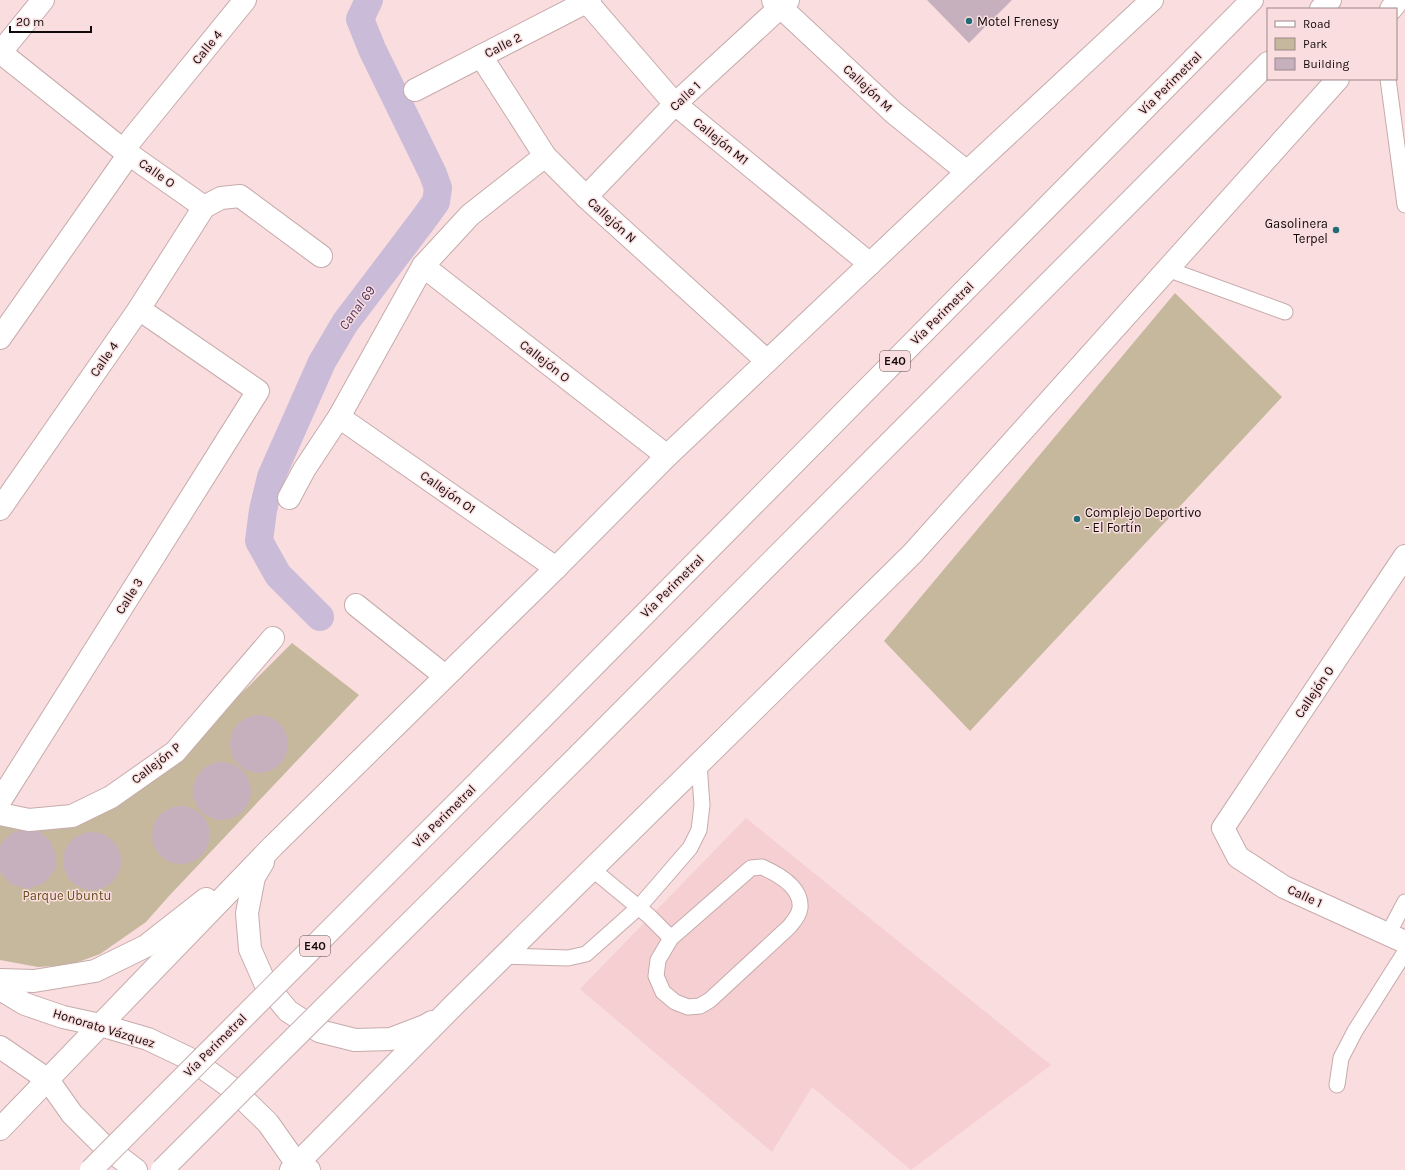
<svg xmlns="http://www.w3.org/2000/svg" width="1405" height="1170" font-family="Karla,sans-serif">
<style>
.built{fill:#f5cfd1}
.green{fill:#c6b89d}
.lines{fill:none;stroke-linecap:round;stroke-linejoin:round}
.canal{stroke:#cabbd8;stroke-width:28}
.building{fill:#c7b0bd}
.lane-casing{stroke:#c7abac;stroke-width:17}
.street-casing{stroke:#c7abac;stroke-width:24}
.secondary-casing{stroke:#c7abac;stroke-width:24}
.highway-casing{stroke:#c7abac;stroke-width:24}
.lane{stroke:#fff;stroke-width:15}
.street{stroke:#fff;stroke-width:22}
.secondary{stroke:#fff;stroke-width:22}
.highway{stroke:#fff;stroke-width:22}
.highway-bridge-casing{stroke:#c7abac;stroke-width:24;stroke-linecap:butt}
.highway-bridge{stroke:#fff;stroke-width:22}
.poi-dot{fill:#216b75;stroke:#faddde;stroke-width:1.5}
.labels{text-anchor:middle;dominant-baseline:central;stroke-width:3;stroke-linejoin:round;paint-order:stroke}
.shield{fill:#faddde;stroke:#58494a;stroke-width:1}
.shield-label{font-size:12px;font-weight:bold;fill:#12090a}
.poi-label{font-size:13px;fill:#12090a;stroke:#faddde;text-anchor:start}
.street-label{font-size:13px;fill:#12090a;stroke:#faddde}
.park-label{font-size:13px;fill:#654d1a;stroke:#faddde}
.water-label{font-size:14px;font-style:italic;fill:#4e3760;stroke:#faddde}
</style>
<rect width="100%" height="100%" fill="#faddde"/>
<polygon class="built" points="746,818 1051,1065 911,1170 812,1087 772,1152 580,989"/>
<g class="green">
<polygon points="1175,293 1282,397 970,731 884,641"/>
<polygon points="292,643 359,695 169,896 146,922 100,954 70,965 38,967 0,960 0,823 44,830 67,828 82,822 133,793 249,686"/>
</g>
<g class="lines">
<polyline class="canal" points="320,617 278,575 259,541 263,510 271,477 322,362 345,323 423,220 436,202 438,188 433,174 372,49 360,19 369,0"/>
</g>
<g class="building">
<polygon points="927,0 1012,0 969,43"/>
<circle cx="259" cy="744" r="29"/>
<circle cx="222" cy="791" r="29"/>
<circle cx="181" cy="835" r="29"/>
<polygon points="27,829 40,832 51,842 56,856 55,870 44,883 28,889 12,885 0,872 0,846 2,842 13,832"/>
<circle cx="92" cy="861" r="29"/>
</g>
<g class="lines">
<g class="lane-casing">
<g id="lane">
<polyline points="1388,79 1405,205"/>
<polyline points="1167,269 1285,312"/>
<path d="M 762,867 C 778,874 802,887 800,908 C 799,916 793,922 789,927 L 710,1000 L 700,1006 L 688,1007 L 675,1002 L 663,992 L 656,976 L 658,960 L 671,938 L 751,868 Z"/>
<polyline points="592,869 649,916 671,938"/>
<polyline points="1388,934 1405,902"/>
<polyline points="504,956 568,958 586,954 639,907 690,848 699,830 702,805 699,764"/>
<polyline points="1337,1085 1341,1058 1355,1031 1405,952"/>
</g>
</g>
<g class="street-casing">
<g id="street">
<polyline points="773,0 894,113 967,172"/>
<polyline points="587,2 675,104 870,264"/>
<polyline points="0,52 123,150 204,207"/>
<polyline points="0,53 43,0"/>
<polyline points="481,56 545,156 586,197 767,361"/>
<polyline points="415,90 590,0"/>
<polyline points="123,150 245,0"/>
<polyline points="586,197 675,104 788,0"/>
<polyline points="423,266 667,456"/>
<polyline points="0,338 129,154"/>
<polyline points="339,417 556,568"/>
<polyline points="289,498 304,470 339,417 423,266 470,215 545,156"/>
<polyline points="0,509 139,309 204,207 221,198 240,196 321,256"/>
<polyline points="1405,556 1223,828 1238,857 1284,887 1405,942"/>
<polyline points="356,605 445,676"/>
<polyline points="0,801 258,391 139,309"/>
<polyline points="0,814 29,820 72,816 111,797 175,752 273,638"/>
</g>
</g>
<g class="secondary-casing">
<g id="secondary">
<polyline points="1391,9 1398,0"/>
<polyline points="263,862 254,877 247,913 250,949 265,983 288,1011 319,1031 355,1040 391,1039 425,1026 432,1022"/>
<polyline points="0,980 34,981 95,971 146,946 206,899"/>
<polyline points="0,989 25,1004 63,1017 100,1025 148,1039 192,1060 233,1089 268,1123 297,1164 309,1170"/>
<polyline points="0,1047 48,1080 72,1114 102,1144 136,1170"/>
<polyline points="0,1129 273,846 556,568 667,456 967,172 1152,0"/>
<polyline points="291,1170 455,1004 913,553 1338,79"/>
</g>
</g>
<g class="highway-casing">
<g id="highway">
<polyline points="1321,9 1330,0"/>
<polyline points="539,721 1252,0"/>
<polyline points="580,754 1268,63"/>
</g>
</g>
<use href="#lane" class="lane"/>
<use href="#street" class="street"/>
<use href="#secondary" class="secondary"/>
<use href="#highway" class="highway"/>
<g class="highway-bridge-casing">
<g id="highway-bridge">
<polyline points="91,1170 539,721"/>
<polyline points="162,1170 262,1070 580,754"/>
</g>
</g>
<use href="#highway-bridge" class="highway-bridge"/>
</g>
<g class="poi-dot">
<circle cx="969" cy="21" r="4"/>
<circle cx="1336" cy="230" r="4"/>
<circle cx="1077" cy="519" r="4"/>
</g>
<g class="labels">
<g class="shield">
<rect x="880" y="351" width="30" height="20" rx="3"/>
<rect x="300" y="936" width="30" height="20" rx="3"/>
</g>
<g class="shield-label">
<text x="895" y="361">E40</text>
<text x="315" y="946">E40</text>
</g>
<g class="poi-label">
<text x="977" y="21">Motel Frenesy</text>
<text x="1328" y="223" text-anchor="end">Gasolinera<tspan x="1328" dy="15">Terpel</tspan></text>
<text x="1085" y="512">Complejo Deportivo<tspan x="1085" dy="15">- El Fortín</tspan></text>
</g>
<g class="street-label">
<text transform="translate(503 45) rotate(-27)">Calle 2</text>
<text transform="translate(207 47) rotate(-51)">Calle 4</text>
<text transform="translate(1170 83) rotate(-45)">Vía Perimetral</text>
<text transform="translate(868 88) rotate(43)">Callejón M</text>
<text transform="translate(685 96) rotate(-43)">Calle 1</text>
<text transform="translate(721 141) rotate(39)">Callejón M1</text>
<text transform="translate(157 173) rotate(35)">Calle O</text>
<text transform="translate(612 220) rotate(42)">Callejón N</text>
<text transform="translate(942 313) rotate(-45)">Vía Perimetral</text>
<text transform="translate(104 359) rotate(-55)">Calle 4</text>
<text transform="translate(545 361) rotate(38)">Callejón O</text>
<text transform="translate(448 492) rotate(35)">Callejón O1</text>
<text transform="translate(672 586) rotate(-45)">Vía Perimetral</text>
<text transform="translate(129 596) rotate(-58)">Calle 3</text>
<text transform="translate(1314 692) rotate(-56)">Callejón 0</text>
<text transform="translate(156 763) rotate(-38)">Callejón P</text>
<text transform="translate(444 816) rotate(-45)">Vía Perimetral</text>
<text transform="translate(1305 896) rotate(25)">Calle 1</text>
<text transform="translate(104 1028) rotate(17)">Honorato Vázquez</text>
<text transform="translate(215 1045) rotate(-45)">Vía Perimetral</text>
</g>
<g class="park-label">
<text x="67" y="895">Parque Ubuntu</text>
</g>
<g class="water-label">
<text transform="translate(357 308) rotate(-54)">Canal 69</text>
</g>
</g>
<rect x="1267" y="8" width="130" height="72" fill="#faddde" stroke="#9d8889"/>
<rect x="1275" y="21" width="20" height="6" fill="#ffffff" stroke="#9d8889"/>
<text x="1303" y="28" font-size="12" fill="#12090a">Road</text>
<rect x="1275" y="38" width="20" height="12" fill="#c6b89d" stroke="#9d8889"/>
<text x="1303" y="48" font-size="12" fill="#12090a">Park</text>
<rect x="1275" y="58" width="20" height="12" fill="#c7b0bd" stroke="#9d8889"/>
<text x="1303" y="68" font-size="12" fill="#12090a">Building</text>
<path d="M10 26v6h81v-6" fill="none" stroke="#12090a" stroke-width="2"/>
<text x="16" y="26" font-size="12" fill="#12090a" stroke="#faddde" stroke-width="3" paint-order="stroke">20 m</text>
</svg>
